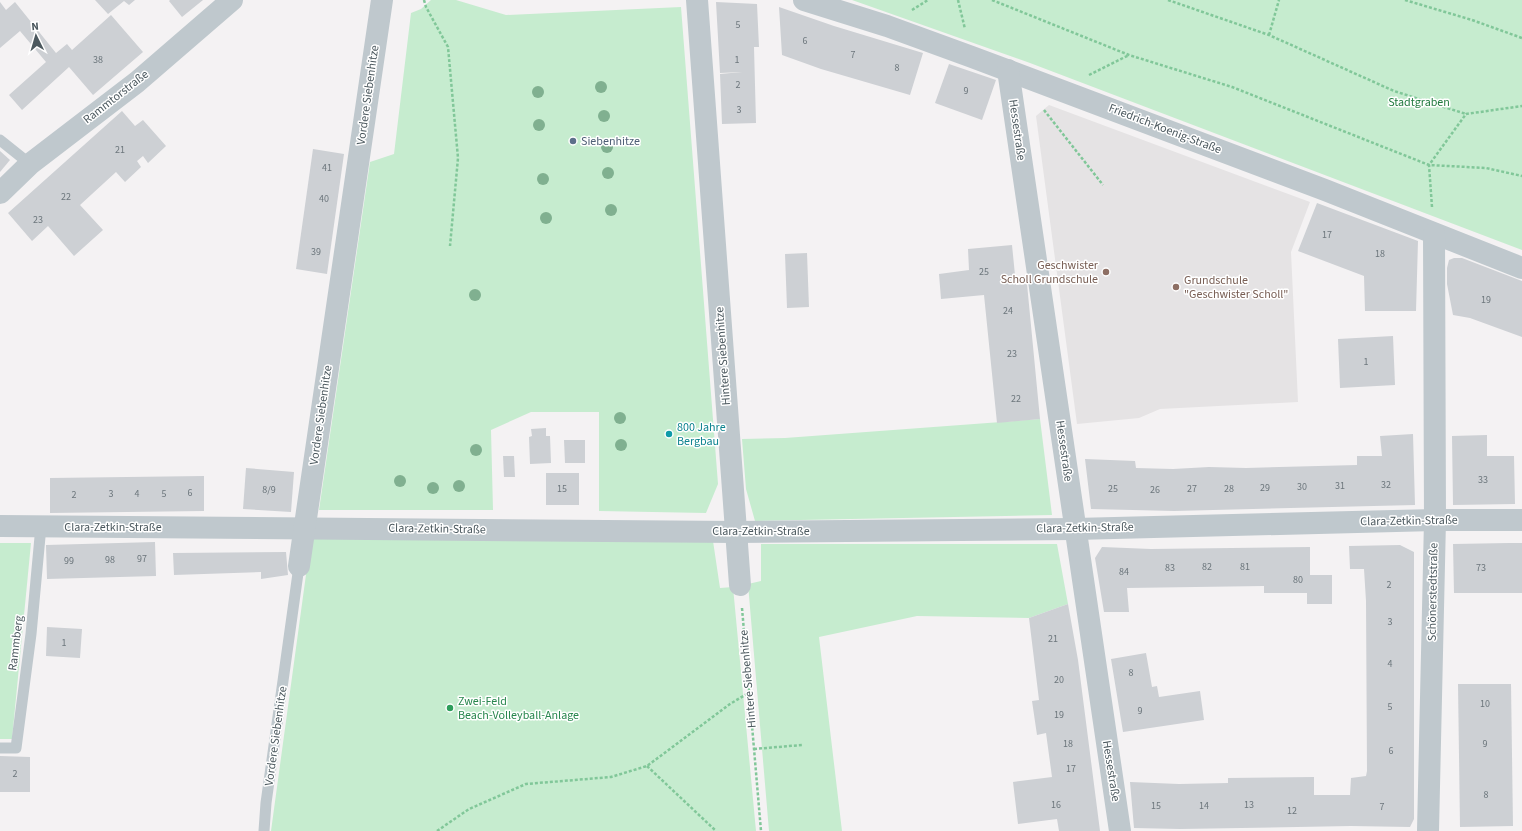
<svg xmlns="http://www.w3.org/2000/svg" width="1522" height="831" font-family="'Source Sans 3',sans-serif">
<style>
.education{fill:#e5e3e4}
.green{fill:#c6eccf}
.building{fill:#cdd0d4}
.lines{fill:none;stroke-linecap:round;stroke-linejoin:round}
.path{stroke:#81c799;stroke-width:2.5;stroke-dasharray:3 2;stroke-linecap:butt}
.service{stroke:#bfc8cd;stroke-width:11}
.minor{stroke:#bfc8cd;stroke-width:22}
.tree{fill:#80b090}
.service-dot{fill:#5c6f8a;stroke:#fff;stroke-width:1.5}
.education-dot{fill:#8d6e63;stroke:#fff;stroke-width:1.5}
.culture-dot{fill:#0f9aa8;stroke:#fff;stroke-width:1.5}
.leisure-dot{fill:#2e9e5b;stroke:#fff;stroke-width:1.5}
.labels{text-anchor:middle;dominant-baseline:central;stroke-width:3;stroke-linejoin:round;paint-order:stroke}
.number-label{font-size:10px;fill:#6c767c}
.street-label{font-size:12px;fill:#4b585e;stroke:#fff}
.park-label{font-size:12px;fill:#217a3f;stroke:#fff}
.service-label{font-size:12px;fill:#4e5e75;stroke:#fff;text-anchor:start}
.education-label{font-size:12px;fill:#785e54;stroke:#fff;text-anchor:end}
.culture-label{font-size:12px;fill:#0d838f;stroke:#fff;text-anchor:start}
.leisure-label{font-size:12px;fill:#27864d;stroke:#fff;text-anchor:start}
</style>
<rect width="100%" height="100%" fill="#f4f2f3"/>
<polygon class="education" points="1049,105 1310,202 1291,252 1298,402 1160,409 1139,418 1077,424 1036,116"/>
<g class="green">
<polygon points="431,0 456,0 506,15 681,7 718,484 706,513 599,511 599,412 531,412 491,430 493,510 319,510 370,162 394,154 411,13 421,9"/>
<polygon points="852,0 1522,0 1522,250 1030,63"/>
<polygon points="1040,419 1052,515 755,521 746,489 742,439 785,438"/>
<polygon points="311,538 713,541 720,588 733,587 756,831 271,831"/>
<polygon points="0,543 31,543 12,739 0,739"/>
<polygon points="761,544 1057,544 1068,604 1029,618 917,616 819,637 842,831 769,831 748,584 761,581"/>
</g>
<g class="building">
<polygon points="95,0 135,0 129,5 124,1 108,14"/>
<polygon points="170,0 203,0 182,17 169,1"/>
<polygon points="0,2 6,10 15,2 56,53 67,44 72,50 111,15 143,52 93,95 69,67 22,110 9,95 46,62 20,31 0,48"/>
<polygon points="716,2 757,4 759,47 754,47 756,123 722,124 720,74 742,72 720,73"/>
<polygon points="779,7 834,26 923,53 910,95 821,69 782,55"/>
<polygon points="949,64 996,80 982,120 935,103"/>
<polygon points="122,111 135,126 143,120 166,146 148,163 143,156 137,161 141,167 125,182 116,172 80,205 103,230 74,256 48,226 32,241 8,213"/>
<polygon points="313,149 344,154 327,274 296,269"/>
<polygon points="0,151 10,160 0,172"/>
<polygon points="1317,203 1418,241 1416,311 1365,311 1364,276 1298,251"/>
<polygon points="1012,245 1016,285 1027,284 1040,419 997,423 984,295 941,299 939,274 969,270 968,249"/>
<polygon points="807,253 809,307 787,308 785,254"/>
<polygon points="1454,258 1462,258 1522,281 1522,337 1470,318 1453,315 1447,284 1447,268 1449,260"/>
<polygon points="1393,336 1395,385 1340,388 1338,339"/>
<polygon points="546,428 546,436 550,436 551,463 530,464 529,437 532,436 531,429"/>
<polygon points="1413,434 1415,505 1174,511 1091,509 1085,459 1135,461 1136,468 1173,469 1209,467 1246,468 1357,465 1357,456 1382,456 1380,436"/>
<polygon points="1487,435 1487,456 1514,456 1515,504 1453,505 1452,436"/>
<polygon points="564,440 585,440 585,463 565,463"/>
<polygon points="503,456 514,456 515,477 504,477"/>
<polygon points="246,468 294,472 291,512 243,509"/>
<rect x="546" y="473" width="33" height="32"/>
<polygon points="204,476 204,511 50,513 50,478"/>
<polygon points="155,542 156,576 47,579 46,545"/>
<polygon points="1509,543 1522,543 1522,593 1454,593 1453,544"/>
<polygon points="1400,545 1414,552 1414,819 1410,827 1351,826 1180,829 1134,828 1130,782 1179,784 1228,783 1228,778 1314,777 1314,795 1350,795 1351,778 1366,776 1367,771 1366,601 1364,569 1350,569 1349,546"/>
<polygon points="1102,547 1151,549 1310,547 1310,575 1332,575 1332,604 1307,604 1307,593 1264,593 1264,586 1127,588 1129,612 1104,612 1095,558"/>
<polygon points="286,552 288,575 261,579 261,572 174,575 173,553"/>
<polygon points="1068,604 1078,660 1100,831 1059,831 1057,819 1018,824 1013,782 1052,777 1046,733 1037,735 1032,701 1039,700 1029,618"/>
<polygon points="47,627 82,629 80,658 46,656"/>
<polygon points="1146,653 1152,687 1157,686 1159,697 1200,691 1204,720 1123,732 1111,659"/>
<polygon points="1458,684 1511,684 1513,826 1460,827"/>
<polygon points="0,756 30,757 30,792 0,792"/>
</g>
<g class="lines">
<g class="path">
<polyline points="424,0 426,7 448,47 458,158 450,246"/>
<polyline points="958,0 965,29"/>
<polyline points="992,0 1129,55 1232,87 1429,165 1486,168 1522,176"/>
<polyline points="1168,0 1269,35 1394,91 1466,114"/>
<polyline points="1405,0 1472,20 1522,38"/>
<polyline points="912,10 928,0"/>
<polyline points="1269,35 1279,0"/>
<polyline points="1089,75 1129,55"/>
<polyline points="1044,110 1103,185"/>
<polyline points="1432,207 1429,165 1466,114 1522,106"/>
<polyline points="742,608 761,831"/>
<polyline points="754,749 802,745"/>
<polyline points="647,766 716,831"/>
<polyline points="437,831 469,809 526,784 611,777 647,766 730,704 750,692"/>
</g>
<g class="service">
<polyline points="0,140 30,164"/>
<polyline points="0,748 16,748 31,634 41,526"/>
<polyline points="264,831 266,803 299,566"/>
</g>
<g class="minor">
<polyline points="697,0 740,585"/>
<polyline points="804,0 887,26 972,57 1325,190 1522,268"/>
<polyline points="1008,70 1120,831"/>
<polyline points="0,193 30,164 137,82 232,0"/>
<polyline points="0,526 736,532 1075,529 1435,520 1522,520"/>
<polyline points="299,566 382,0"/>
<polyline points="1428,831 1435,520 1434,234"/>
</g>
</g>
<g class="tree">
<circle cx="601" cy="87" r="6"/>
<circle cx="538" cy="92" r="6"/>
<circle cx="604" cy="116" r="6"/>
<circle cx="539" cy="125" r="6"/>
<circle cx="607" cy="147" r="6"/>
<circle cx="608" cy="173" r="6"/>
<circle cx="543" cy="179" r="6"/>
<circle cx="611" cy="210" r="6"/>
<circle cx="546" cy="218" r="6"/>
<circle cx="475" cy="295" r="6"/>
<circle cx="620" cy="418" r="6"/>
<circle cx="621" cy="445" r="6"/>
<circle cx="476" cy="450" r="6"/>
<circle cx="400" cy="481" r="6"/>
<circle cx="459" cy="486" r="6"/>
<circle cx="433" cy="488" r="6"/>
</g>
<circle class="service-dot" cx="573" cy="141" r="4"/>
<g class="education-dot">
<circle cx="1106" cy="272" r="4"/>
<circle cx="1176" cy="287" r="4"/>
</g>
<circle class="culture-dot" cx="669" cy="434" r="4"/>
<circle class="leisure-dot" cx="450" cy="708" r="4"/>
<g class="labels">
<g class="number-label">
<text x="738" y="25">5</text>
<text x="805" y="41">6</text>
<text x="853" y="55">7</text>
<text x="98" y="60">38</text>
<text x="737" y="60">1</text>
<text x="897" y="68">8</text>
<text x="738" y="85">2</text>
<text x="966" y="91">9</text>
<text x="739" y="110">3</text>
<text x="120" y="150">21</text>
<text x="327" y="168">41</text>
<text x="66" y="197">22</text>
<text x="324" y="199">40</text>
<text x="38" y="220">23</text>
<text x="1327" y="235">17</text>
<text x="316" y="252">39</text>
<text x="1380" y="254">18</text>
<text x="984" y="272">25</text>
<text x="1486" y="300">19</text>
<text x="1008" y="311">24</text>
<text x="1012" y="354">23</text>
<text x="1366" y="362">1</text>
<text x="1016" y="399">22</text>
<text x="1483" y="480">33</text>
<text x="1386" y="485">32</text>
<text x="1340" y="486">31</text>
<text x="1302" y="487">30</text>
<text x="1265" y="488">29</text>
<text x="562" y="489">15</text>
<text x="1113" y="489">25</text>
<text x="1192" y="489">27</text>
<text x="1229" y="489">28</text>
<text x="269" y="490">8/9</text>
<text x="1155" y="490">26</text>
<text x="190" y="493">6</text>
<text x="111" y="494">3</text>
<text x="137" y="494">4</text>
<text x="164" y="494">5</text>
<text x="74" y="495">2</text>
<text x="142" y="559">97</text>
<text x="110" y="560">98</text>
<text x="69" y="561">99</text>
<text x="1207" y="567">82</text>
<text x="1245" y="567">81</text>
<text x="1170" y="568">83</text>
<text x="1481" y="568">73</text>
<text x="1124" y="572">84</text>
<text x="1298" y="580">80</text>
<text x="1389" y="585">2</text>
<text x="1390" y="622">3</text>
<text x="1053" y="639">21</text>
<text x="64" y="643">1</text>
<text x="1390" y="664">4</text>
<text x="1131" y="673">8</text>
<text x="1059" y="680">20</text>
<text x="1485" y="704">10</text>
<text x="1390" y="707">5</text>
<text x="1140" y="711">9</text>
<text x="1059" y="715">19</text>
<text x="1068" y="744">18</text>
<text x="1485" y="744">9</text>
<text x="1391" y="751">6</text>
<text x="1071" y="769">17</text>
<text x="15" y="774">2</text>
<text x="1486" y="795">8</text>
<text x="1056" y="805">16</text>
<text x="1249" y="805">13</text>
<text x="1156" y="806">15</text>
<text x="1204" y="806">14</text>
<text x="1382" y="807">7</text>
<text x="1292" y="811">12</text>
</g>
<g class="street-label">
<text transform="translate(368 95) rotate(-82)">Vordere Siebenhitze</text>
<text transform="translate(116 97) rotate(-38)">Rammtorstraße</text>
<text transform="translate(1165 129) rotate(21)">Friedrich-Koenig-Straße</text>
<text transform="translate(1017 130) rotate(82)">Hessestraße</text>
<text transform="translate(723 356) rotate(-94)">Hintere Siebenhitze</text>
<text transform="translate(321 415) rotate(-82)">Vordere Siebenhitze</text>
<text transform="translate(1064 451) rotate(82)">Hessestraße</text>
<text transform="translate(1409 521) rotate(-1)">Clara-Zetkin-Straße</text>
<text x="113" y="527">Clara-Zetkin-Straße</text>
<text transform="translate(1085 528) rotate(-1)">Clara-Zetkin-Straße</text>
<text transform="translate(437 529) rotate(1)">Clara-Zetkin-Straße</text>
<text x="761" y="531">Clara-Zetkin-Straße</text>
<text transform="translate(1433 592) rotate(-89)">Schönerstedtstraße</text>
<text transform="translate(16 643) rotate(-83)">Rammberg</text>
<text transform="translate(748 679) rotate(-95)">Hintere Siebenhitze</text>
<text transform="translate(276 736) rotate(-82)">Vordere Siebenhitze</text>
<text transform="translate(1111 771) rotate(81)">Hessestraße</text>
</g>
<g class="park-label">
<text x="1419" y="102">Stadtgraben</text>
</g>
<g class="service-label">
<text x="581" y="141">Siebenhitze</text>
</g>
<g class="education-label">
<text x="1098" y="265">Geschwister<tspan x="1098" dy="14">Scholl Grundschule</tspan></text>
<text x="1184" y="280" text-anchor="start">Grundschule<tspan x="1184" dy="14">"Geschwister Scholl"</tspan></text>
</g>
<g class="culture-label">
<text x="677" y="427">800 Jahre<tspan x="677" dy="14">Bergbau</tspan></text>
</g>
<g class="leisure-label">
<text x="458" y="701">Zwei-Feld<tspan x="458" dy="14">Beach-Volleyball-Anlage</tspan></text>
</g>
</g>
<g transform="translate(36 36) rotate(355)" stroke="#ffffff" stroke-width="3" paint-order="stroke">
<path d="M0-3L7 15L0 10L-7 15Z" fill="#4b585e"/>
<text y="-6" font-size="11" font-weight="bold" text-anchor="middle" fill="#4b585e">N</text>
</g>
</svg>
